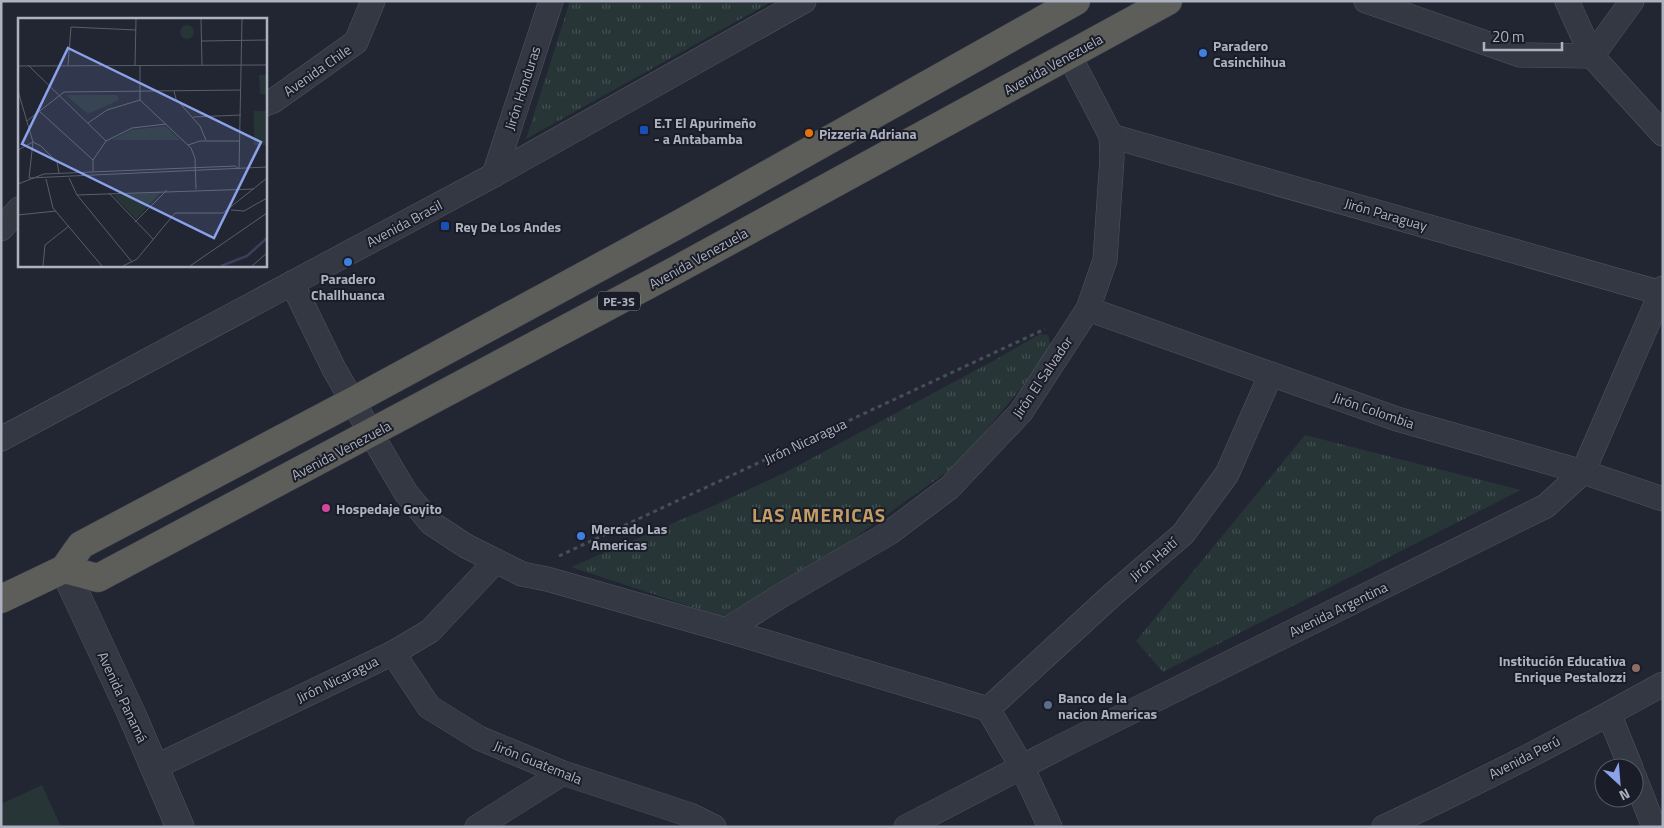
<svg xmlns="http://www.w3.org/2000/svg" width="1664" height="828" font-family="'Titillium Web',sans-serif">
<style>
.grass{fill:url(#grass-tufts)}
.pitch{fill:#273537}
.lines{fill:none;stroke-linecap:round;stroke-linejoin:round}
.minor-casing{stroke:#525561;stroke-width:25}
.tertiary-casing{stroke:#525561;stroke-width:29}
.trunk-casing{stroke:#3f424e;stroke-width:29}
.path{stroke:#445055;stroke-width:3;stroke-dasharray:4 4;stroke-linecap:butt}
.minor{stroke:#343843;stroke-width:24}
.tertiary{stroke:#343843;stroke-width:28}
.trunk{stroke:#5d5d5a;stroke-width:28}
.shop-dot{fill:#3f7fe0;stroke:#1a1d28;stroke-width:2}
.transit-dot{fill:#1a4fb4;stroke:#1a1d28;stroke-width:2}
.food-dot{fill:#e8710a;stroke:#1a1d28;stroke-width:2}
.hotel-dot{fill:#d1479c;stroke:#1a1d28;stroke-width:2}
.education-dot{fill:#8d6e63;stroke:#1a1d28;stroke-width:2}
.service-dot{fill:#5c6f8a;stroke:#1a1d28;stroke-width:2}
.labels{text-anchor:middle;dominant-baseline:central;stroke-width:4;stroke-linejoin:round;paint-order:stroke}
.shield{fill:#1a1d28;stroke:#828592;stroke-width:1}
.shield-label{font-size:12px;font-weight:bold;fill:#aeb2c0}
.poi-label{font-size:14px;font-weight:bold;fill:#aeb2c0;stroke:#1a1d28;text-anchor:start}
.street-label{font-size:14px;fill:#aeb2c0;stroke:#1a1d28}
.district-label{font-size:19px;font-weight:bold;letter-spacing:1px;fill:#c49d66;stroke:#1a1d28}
.inset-river{fill:none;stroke:#39415a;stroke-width:2.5}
.inset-road{fill:none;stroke:#595e6b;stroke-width:1}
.view{fill:#8ba1e9;fill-opacity:0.15;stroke:#8ba1e9;stroke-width:2.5}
.inset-edge{fill:none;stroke:#aeb2c0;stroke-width:2.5}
</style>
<defs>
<pattern id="grass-tufts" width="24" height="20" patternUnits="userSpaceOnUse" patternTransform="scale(1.25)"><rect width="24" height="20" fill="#273537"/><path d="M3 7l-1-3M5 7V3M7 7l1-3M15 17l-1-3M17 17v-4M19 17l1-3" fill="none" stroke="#445052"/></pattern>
</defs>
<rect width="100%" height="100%" fill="#212632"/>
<g class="grass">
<polygon points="570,1 773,1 526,139"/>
<polygon points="1040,334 1048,335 1051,347 1021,388 973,446 948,471 846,544 723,617 571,567 713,506 786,472 993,361"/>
<polygon points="1305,435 1521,490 1163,672 1136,641"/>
</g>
<polygon class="pitch" points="42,785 61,827 1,827 1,804"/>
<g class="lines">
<g class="minor-casing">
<g id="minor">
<polyline points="1366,1 1520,55 1592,56 1632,1"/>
<polyline points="1567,1 1592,56 1663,134"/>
<polyline points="265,104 273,101 356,42 373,1"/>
<polyline points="1111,136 1661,293"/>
<polyline points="494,175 551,1"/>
<polyline points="1,229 19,209"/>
<polyline points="292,283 334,369 387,461 406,493 431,523 466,546 522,574 547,579 726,630 988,709 1022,767 1050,827"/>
<polyline points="1088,309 1397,419 1583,472 1663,499"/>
<polyline points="1,439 494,175 804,1"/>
<polyline points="726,630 784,594 889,533 949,488 1021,412 1088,309 1105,260 1112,158 1111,136 1069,55"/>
<polyline points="393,653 429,707 479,738 563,773 690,815 714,827"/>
<polyline points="988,709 1111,596 1183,534 1227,474 1271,374"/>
<polyline points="1609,714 1631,768"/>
<polyline points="155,767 393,653 430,631 496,561"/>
<polyline points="1634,776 1654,827"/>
<polyline points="477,827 563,773"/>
<polyline points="906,827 1064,745 1546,506 1583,472 1663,288"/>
<path d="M 1384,827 C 1478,783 1572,735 1663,684"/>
</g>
</g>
<g class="tertiary-casing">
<polyline id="tertiary" points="64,569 132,715 180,827"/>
</g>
<g class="trunk-casing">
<g id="trunk">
<polyline points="64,569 98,578 678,269 1168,1"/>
<polyline points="1,599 64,569 81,545 353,401 681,223 1076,1"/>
</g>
</g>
<polyline class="path" points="559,556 1045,329"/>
<use href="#minor" class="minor"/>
<use href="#tertiary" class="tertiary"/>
<use href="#trunk" class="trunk"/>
</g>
<g class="shop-dot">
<circle cx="1203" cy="53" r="5"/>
<circle cx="348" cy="262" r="5"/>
<circle cx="581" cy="536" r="5"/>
</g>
<g class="transit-dot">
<rect x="639" y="125" width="10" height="10" rx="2.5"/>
<rect x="440" y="221" width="10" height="10" rx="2.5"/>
</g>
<circle class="food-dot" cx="809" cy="133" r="5"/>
<circle class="hotel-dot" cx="326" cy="508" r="5"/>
<circle class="education-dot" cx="1636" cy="668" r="5"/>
<circle class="service-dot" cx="1048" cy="705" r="5"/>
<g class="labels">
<rect class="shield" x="598" y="291.5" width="42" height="19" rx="4"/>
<g class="shield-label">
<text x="619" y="301">PE-3S</text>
</g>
<g class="poi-label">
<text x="1213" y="45">Paradero<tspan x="1213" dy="16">Casinchihua</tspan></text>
<text x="654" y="122">E.T El Apurimeño<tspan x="654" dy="16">- a Antabamba</tspan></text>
<text x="819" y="133">Pizzeria Adriana</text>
<text x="455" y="226">Rey De Los Andes</text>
<text x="348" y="278" text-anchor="middle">Paradero<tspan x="348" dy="16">Challhuanca</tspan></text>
<text x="336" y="508">Hospedaje Goyito</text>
<text x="591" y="528">Mercado Las<tspan x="591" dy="16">Americas</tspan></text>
<text x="1626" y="660" text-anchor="end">Institución Educativa<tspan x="1626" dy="16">Enrique Pestalozzi</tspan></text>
<text x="1058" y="697">Banco de la<tspan x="1058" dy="16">nacion Americas</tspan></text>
</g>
<g class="street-label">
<text transform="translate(1053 64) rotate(-29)">Avenida Venezuela</text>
<text transform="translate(317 70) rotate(-35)">Avenida Chile</text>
<text transform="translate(522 88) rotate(-72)">Jirón Honduras</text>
<text transform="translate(1386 214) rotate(16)">Jirón Paraguay</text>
<text transform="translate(404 223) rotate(-28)">Avenida Brasil</text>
<text transform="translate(698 258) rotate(-29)">Avenida Venezuela</text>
<text transform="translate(1042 377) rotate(-56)">Jirón El Salvador</text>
<text transform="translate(1374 410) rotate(19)">Jirón Colombia</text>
<text transform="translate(805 441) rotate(-25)">Jirón Nicaragua</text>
<text transform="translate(341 450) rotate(-28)">Avenida Venezuela</text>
<text transform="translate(1153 559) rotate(-41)">Jirón Haití</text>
<text transform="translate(1338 609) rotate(-26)">Avenida Argentina</text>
<text transform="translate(337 679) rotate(-26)">Jirón Nicaragua</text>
<text transform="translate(123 697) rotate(65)">Avenida Panamá</text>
<text transform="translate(1524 757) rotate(-27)">Avenida Perú</text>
<text transform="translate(538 762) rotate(22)">Jirón Guatemala</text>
</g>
<g class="district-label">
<text x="819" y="514">LAS AMERICAS</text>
</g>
</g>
<g transform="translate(18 18)">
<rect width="249" height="249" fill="#212632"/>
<path d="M 48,77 L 99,77 L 101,82 L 70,96 ZM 147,108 L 162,122 L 94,122 L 113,112 ZM 143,174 L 118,201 L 96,178 L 97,177 Z" fill="#273537"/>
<path d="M162 14a7 7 0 1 1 14 0a7 7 0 1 1-14 0ZM 241,57 L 249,57 L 249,77 L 242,76 ZM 236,93 L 249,93 L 249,127 L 236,127 Z" fill="#273537"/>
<path class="inset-river" d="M 203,248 L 229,238 L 249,220"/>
<path class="inset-road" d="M 183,1 L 184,47M 184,23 L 249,22M 10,47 L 88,123M 50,47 L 53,9 L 118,12M 117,47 L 118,1M 122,47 L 122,82 L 173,130 L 177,140 L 178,171M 0,48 L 249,47M 0,73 L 15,124 L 11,160M 156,73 L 158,81 L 182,108 L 188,122M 20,92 L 75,142M 175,99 L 223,97M 9,103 L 46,74 L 223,72M 70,105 L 89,92 L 122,82M 170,127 L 182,123 L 221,123M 0,132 L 15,124 L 23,128 L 39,144 L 41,155M 221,151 L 224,1M 75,153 L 75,142 L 88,123 L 114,110 L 148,106M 11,160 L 249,149M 51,160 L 59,177 L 114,244M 28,161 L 35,190 L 84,248M 0,166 L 26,156 L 217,148 L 221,151M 91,175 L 135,221M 59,177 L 236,171M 213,192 L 226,193 L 249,180M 0,197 L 38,193M 117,204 L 149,172M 25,248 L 27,227 L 51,208M 105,248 L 119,241 L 157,195 L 205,195 L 249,160M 172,248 L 249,195M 234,248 L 249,235"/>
<path class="view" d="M 50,30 L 243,124 L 196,220 L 4,126 Z"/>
<rect width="249" height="249" class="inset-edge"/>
</g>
<rect width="1664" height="828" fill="none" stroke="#aeb2c0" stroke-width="5"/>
<g transform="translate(1619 783) rotate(154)"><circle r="24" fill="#1a1d28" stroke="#555965"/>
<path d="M0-4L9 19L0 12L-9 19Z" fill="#8ba1e9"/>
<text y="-8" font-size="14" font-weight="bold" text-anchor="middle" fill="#aeb2c0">N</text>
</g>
<path d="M1484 42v8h78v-8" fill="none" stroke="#aeb2c0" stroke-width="2.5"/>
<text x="1492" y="42" font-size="15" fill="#aeb2c0" stroke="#1a1d28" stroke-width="4" paint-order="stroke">20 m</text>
</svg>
